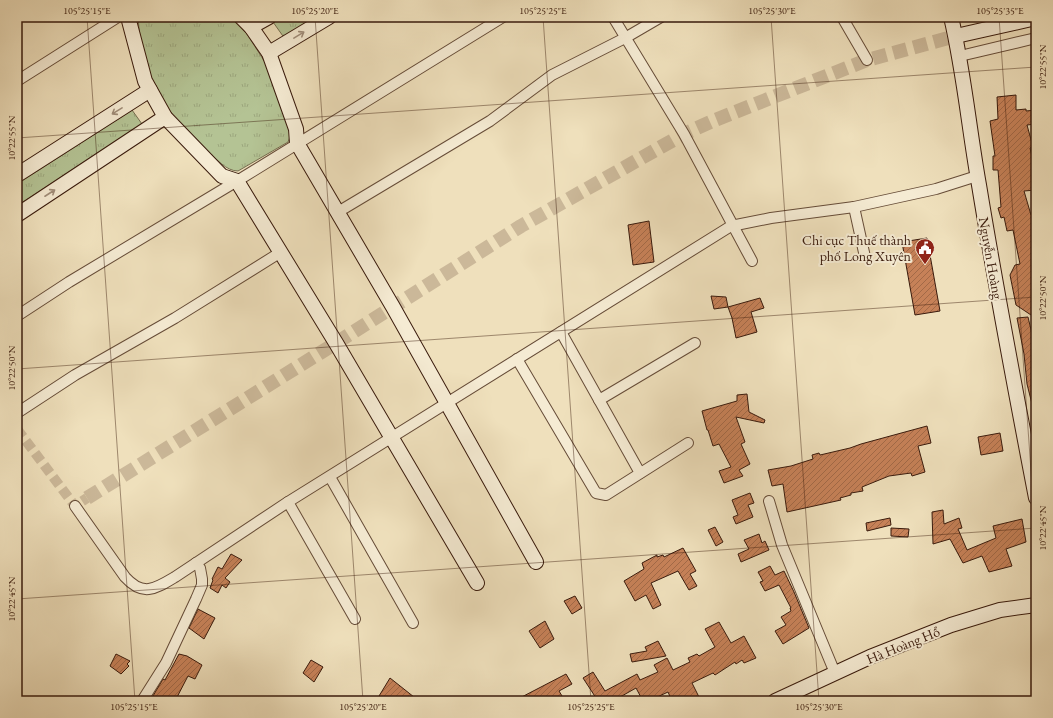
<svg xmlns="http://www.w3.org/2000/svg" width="1053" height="718" font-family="'EB Garamond',serif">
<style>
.grass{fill:url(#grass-tufts);stroke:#766e50}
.building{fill:url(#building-hatch);stroke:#391a0c}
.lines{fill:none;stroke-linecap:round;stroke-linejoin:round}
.street-tunnel{stroke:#cbb899;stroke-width:10;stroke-dasharray:10 5;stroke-linecap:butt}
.secondary-tunnel{stroke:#cbb899;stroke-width:14;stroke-dasharray:14 7;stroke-linecap:butt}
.street-casing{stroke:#664c38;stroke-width:12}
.secondary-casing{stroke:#391a0c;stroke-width:16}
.street{stroke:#f5ebd3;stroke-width:10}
.secondary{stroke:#f5ebd3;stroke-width:14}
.oneway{stroke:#a08d79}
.ticks{fill:none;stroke:#391a0c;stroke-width:1;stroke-opacity:0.45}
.labels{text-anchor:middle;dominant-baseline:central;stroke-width:4;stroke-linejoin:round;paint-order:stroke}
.poi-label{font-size:14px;fill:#391a0c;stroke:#f5ebd3;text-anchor:end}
.street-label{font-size:14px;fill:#391a0c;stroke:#f5ebd3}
.neatline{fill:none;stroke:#391a0c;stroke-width:1.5}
.ticks-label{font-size:10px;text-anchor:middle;fill:#391a0c}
</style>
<defs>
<pattern id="grass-tufts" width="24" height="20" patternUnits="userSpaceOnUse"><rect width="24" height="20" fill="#b4c394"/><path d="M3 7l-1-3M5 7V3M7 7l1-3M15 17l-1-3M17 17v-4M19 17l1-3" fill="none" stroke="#9ca77e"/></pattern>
<pattern id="building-hatch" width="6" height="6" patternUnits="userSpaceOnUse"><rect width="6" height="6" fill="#c68158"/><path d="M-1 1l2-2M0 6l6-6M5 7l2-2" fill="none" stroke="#a26947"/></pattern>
</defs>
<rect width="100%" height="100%" fill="#efe0bc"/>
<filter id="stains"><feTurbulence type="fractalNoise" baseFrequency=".005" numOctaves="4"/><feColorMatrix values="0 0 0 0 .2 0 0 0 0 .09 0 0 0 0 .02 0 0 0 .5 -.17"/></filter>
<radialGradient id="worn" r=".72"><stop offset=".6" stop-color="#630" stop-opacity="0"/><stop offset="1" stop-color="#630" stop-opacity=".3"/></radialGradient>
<g class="grass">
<path d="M 138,17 L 232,17 L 247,34 L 268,67 L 291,134 L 288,142 L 238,171 C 226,171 217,159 208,152 C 179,126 150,94 143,54 C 140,42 139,29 138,17 Z"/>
<polygon points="282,17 321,17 285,39 273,22"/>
<polygon points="132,110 142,124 17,206 17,184"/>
</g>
<g class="building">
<polygon points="1016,95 1016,110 1026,109 1026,111 1036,110 1036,124 1027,125 1033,147 1030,148 1034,166 1036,190 1024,191 1031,215 1036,214 1036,314 1031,315 1016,305 1010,275 1015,265 1020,264 1013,230 1007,231 1004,217 1001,218 998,208 1001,207 998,170 993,170 993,156 995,156 990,121 998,119 997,97"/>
<polygon points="649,221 654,262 633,265 628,225"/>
<polygon points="927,238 940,311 915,315 902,242"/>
<polygon points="711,296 726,297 728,307 714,309"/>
<polygon points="760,298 764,308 751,312 757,332 736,338 732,318 728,307"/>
<polygon points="1028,317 1032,334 1036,333 1036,408 1033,408 1027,384 1024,354 1017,318"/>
<polygon points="747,394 749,412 765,420 764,423 736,417 745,442 741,444 750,464 739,470 743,476 724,483 719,471 731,467 719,444 713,446 708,430 707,430 702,411 737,401 737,395"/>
<polygon points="927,426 931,443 918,446 925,472 912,476 911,473 889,476 862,487 863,491 851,493 851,495 840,498 841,500 787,512 783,484 772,486 768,470 791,466 813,459 812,455 819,453 820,455 850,448 861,444"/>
<polygon points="1000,433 1003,451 981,455 978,437"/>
<polygon points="750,493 754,503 748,505 753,517 736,524 733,517 738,515 732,500"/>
<polygon points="943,510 944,524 959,518 962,528 958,529 967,550 996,538 993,526 1022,519 1026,542 1006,549 1012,566 989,572 982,556 963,563 950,539 933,544 932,512"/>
<polygon points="890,518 891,525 867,531 866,523"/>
<polygon points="715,527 723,542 716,546 708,530"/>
<polygon points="891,528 909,529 908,537 891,536"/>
<polygon points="759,534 762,543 765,541 769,550 741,562 738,554 749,549 744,540"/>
<polygon points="683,548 696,571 690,574 697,586 689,590 678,571 651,583 661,605 653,609 646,595 635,601 624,581 644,569 642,563 657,555 657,557 663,555 664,557"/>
<polygon points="231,554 242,560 225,578 230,582 226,588 222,585 218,593 210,588 213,580 212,579 218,567 222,569"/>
<polygon points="770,566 775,575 784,571 794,592 809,628 783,644 775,631 786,625 781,617 791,611 790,608 791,608 779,585 765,591 760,582 763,581 758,572"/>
<polygon points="575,596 582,608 572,614 564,601"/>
<polygon points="198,609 215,618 204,639 189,628"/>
<polygon points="545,621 554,639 540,648 529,631"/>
<polygon points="719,622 731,643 744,636 756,658 744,663 742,660 736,664 735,662 715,675 713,673 692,683 699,697 692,701 672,701 668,692 655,698 643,701 636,688 613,701 598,701 583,678 593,672 605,691 637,674 640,680 658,672 654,665 667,658 673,670 690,662 688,658 697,654 699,656 715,647 705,629"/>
<polygon points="658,641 666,656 632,662 630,654 647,651 645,647"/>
<polygon points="116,654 130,661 127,664 129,666 121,674 110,666"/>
<polygon points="179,654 187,656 202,665 195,679 188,676 175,701 150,701 163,679 165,680"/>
<polygon points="311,660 323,667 314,682 303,673"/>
<polygon points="566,674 572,684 559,691 565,701 514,701"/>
<polygon points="390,678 419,701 376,701"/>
</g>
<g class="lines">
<polyline class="street-tunnel" points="17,429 75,506 87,498"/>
<polyline class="secondary-tunnel" points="87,498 336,343 521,226 684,134 715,120 867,60 956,36"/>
<g class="street-casing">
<g id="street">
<polyline points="613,17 684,134 752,261"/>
<polyline points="842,17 867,60"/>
<polyline points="960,56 1036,38"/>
<polyline points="17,81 118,17"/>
<polyline points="854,207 865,257"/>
<polyline points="338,212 490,121 552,75 625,38 661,17"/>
<polyline points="17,316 69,282 237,181 503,17"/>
<polyline points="561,332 640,473"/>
<polyline points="517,359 596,493 606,495 688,443"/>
<polyline points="599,400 695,343"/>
<polyline points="17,413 75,375 175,318 281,252"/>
<polyline points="330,477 413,623"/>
<polyline points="769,501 782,545 835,673"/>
<path d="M 75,506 L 125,577 C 143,597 155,589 175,577 L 288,502"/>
<polyline points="355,619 288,502 731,226 771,218 854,207 936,189 977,176"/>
<polyline points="142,701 166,663 196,599 202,585 202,579 200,568 196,563"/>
</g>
</g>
<g class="secondary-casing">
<g id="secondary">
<polyline points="128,17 145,81 165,117 222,176 237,181 336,343 477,583"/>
<polyline points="241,17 251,27 269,53 296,129 297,143 393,307 536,562"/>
<path d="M 951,17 C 964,72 969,129 979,185 C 996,289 1016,394 1036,498"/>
<polyline points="251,27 269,17"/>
<polyline points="956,36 1036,18"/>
<polyline points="269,53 329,17"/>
<polyline points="17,175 150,90"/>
<polyline points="17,215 165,117"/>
<polyline points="775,701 870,657 951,625 1000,610 1036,605"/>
</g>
</g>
<use href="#street" class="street"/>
<use href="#secondary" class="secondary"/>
</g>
<defs><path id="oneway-shaft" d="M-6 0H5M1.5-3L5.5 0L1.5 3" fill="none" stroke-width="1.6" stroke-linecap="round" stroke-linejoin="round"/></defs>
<g class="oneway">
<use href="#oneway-shaft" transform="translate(299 35) rotate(-31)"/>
<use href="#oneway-shaft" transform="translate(117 111) rotate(148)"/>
<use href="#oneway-shaft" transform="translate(50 193) rotate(-33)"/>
</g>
<path class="ticks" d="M 87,17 L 135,701M 315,17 L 363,701M 543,17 L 591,701M 771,17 L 819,701M 999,17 L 1036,542M 17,138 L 1036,67M 17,369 L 1036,297M 17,599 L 1036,528"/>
<defs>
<g id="civic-pin" transform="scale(1)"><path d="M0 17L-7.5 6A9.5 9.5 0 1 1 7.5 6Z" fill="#8f2418" stroke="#f5ebd3"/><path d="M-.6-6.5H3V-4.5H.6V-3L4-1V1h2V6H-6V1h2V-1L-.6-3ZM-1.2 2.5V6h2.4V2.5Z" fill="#fff"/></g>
</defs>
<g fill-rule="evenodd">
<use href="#civic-pin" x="925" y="248"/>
</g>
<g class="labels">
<g class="poi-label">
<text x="911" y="240">Chi cục Thuế thành<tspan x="911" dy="16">phố Long Xuyên</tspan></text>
</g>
<g class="street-label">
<text transform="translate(991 258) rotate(80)">Nguyễn Hoàng</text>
<text transform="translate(903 645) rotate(-22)">Hà Hoàng Hổ</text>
</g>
</g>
<rect width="1053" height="718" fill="none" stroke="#efe0bc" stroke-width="44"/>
<rect x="22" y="22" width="1009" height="674" class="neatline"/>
<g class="ticks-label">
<text x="87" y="14">105°25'15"E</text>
<text x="315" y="14">105°25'20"E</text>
<text x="543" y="14">105°25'25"E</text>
<text x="772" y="14">105°25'30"E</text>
<text x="1000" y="14">105°25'35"E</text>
<text transform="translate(1042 67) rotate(-90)" y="4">10°22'55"N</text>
<text transform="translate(11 138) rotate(-90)" y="4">10°22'55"N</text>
<text transform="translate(1042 298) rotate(-90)" y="4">10°22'50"N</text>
<text transform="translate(11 368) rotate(-90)" y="4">10°22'50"N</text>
<text transform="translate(1042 528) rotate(-90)" y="4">10°22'45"N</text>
<text transform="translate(11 599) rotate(-90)" y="4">10°22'45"N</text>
<text x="134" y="710">105°25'15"E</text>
<text x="363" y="710">105°25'20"E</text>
<text x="591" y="710">105°25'25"E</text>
<text x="819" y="710">105°25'30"E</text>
</g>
<rect width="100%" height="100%" filter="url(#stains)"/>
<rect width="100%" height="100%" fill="url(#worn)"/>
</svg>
